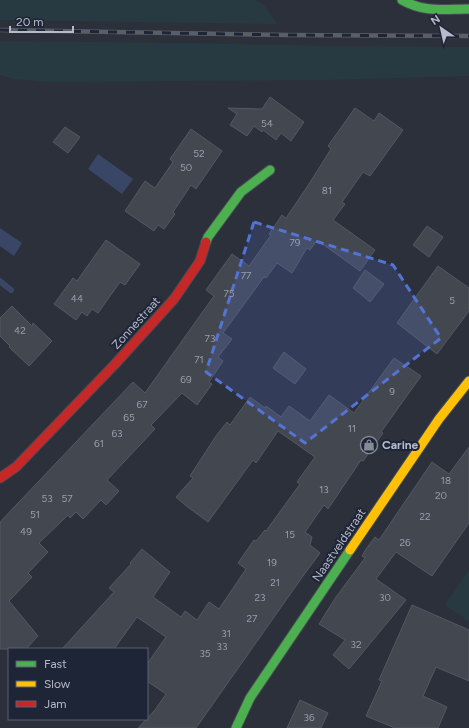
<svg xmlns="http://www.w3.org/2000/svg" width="469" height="728" font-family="Figtree,sans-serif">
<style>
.green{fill:#283a41}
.water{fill:#3a4666}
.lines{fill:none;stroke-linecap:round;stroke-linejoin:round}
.stream{stroke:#3a4666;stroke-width:6}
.building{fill:#434750;stroke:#535863}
.fast-casing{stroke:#484b54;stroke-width:11}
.slow-casing{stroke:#484b54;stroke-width:11}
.jam-casing{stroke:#484b54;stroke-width:11}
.fast{stroke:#4caf50;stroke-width:9}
.slow{stroke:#ffc107;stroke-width:9}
.jam{stroke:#c62828;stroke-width:9}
.rail-casing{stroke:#5a5e66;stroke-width:4.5}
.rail{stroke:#1e2536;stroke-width:3;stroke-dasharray:9;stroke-linecap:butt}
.marked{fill:#5374d3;fill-opacity:0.2;stroke:#5374d3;stroke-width:3;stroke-dasharray:8 5;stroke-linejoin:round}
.labels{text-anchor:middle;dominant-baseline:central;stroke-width:4;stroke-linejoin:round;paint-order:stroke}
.number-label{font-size:10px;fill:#999eac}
.street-label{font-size:12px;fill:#b6bbcb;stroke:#1e2536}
.poi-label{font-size:12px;font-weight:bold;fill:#b6bbcb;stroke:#1e2536;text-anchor:start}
</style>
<rect width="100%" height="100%" fill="#2b303b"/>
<g class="green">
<polygon points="0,0 255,0 264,5 277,24 0,20"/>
<polygon points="0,41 185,43 336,46 469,47 469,76 326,80 50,82 14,79 0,75"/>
<polygon points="469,570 469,621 445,605"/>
</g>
<g class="water">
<polygon points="98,154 133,179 122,194 88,169"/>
<polygon points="0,228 22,243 14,256 0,246"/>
</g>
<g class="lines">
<polyline class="stream" points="0,281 11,290"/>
</g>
<g class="building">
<polygon points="270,97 304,122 291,141 281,133 276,140 263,130 262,132 254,126 247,136 230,125 237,114 228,108 262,109"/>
<polygon points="355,108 374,121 379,113 403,130 370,176 363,172 342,202 345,204 333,220 375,250 360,271 317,240 310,250 307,248 292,273 277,263 266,278 264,277 223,333 232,339 218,357 223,361 209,382 212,384 197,405 182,393 151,425 155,429 107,480 119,491 106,505 101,500 83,519 76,512 70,518 68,515 39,543 48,552 28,573 32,577 9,601 38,636 26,649 0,649 0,522 133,382 145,393 214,296 206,290 232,254 249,266 271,235 269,234 282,215 286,218 307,187 331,149 328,146"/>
<polygon points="65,127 80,137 68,153 53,142"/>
<polygon points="191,129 222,151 196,189 191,185 173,212 175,214 164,229 158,225 154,231 125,211 145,181 155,188 173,162 170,159"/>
<polygon points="427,226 443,237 429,257 413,245"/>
<polygon points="106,240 140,264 125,285 120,282 98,313 92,309 87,316 82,312 76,320 54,304 73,278 77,281"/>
<polygon points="438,266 469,288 469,311 437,354 397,323"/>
<polygon points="365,270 384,284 370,302 353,288"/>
<polygon points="12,306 32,326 33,323 52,341 29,366 9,347 10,346 0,336 0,318"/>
<polygon points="284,352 306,369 295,384 273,368"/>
<polygon points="394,358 421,376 381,432 383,433 363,461 361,460 328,509 324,505 305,532 312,537 310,545 320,553 303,576 196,728 138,728 155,710 166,694 147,681 147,664 166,637 137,617 114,649 62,649 114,592 109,588 131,564 130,563 142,549 170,572 153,597 181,617 185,611 197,620 209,602 219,609 246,569 238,563 254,540 256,541 265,530 266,531 300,484 297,482 315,457 278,431 256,463 253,460 208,522 185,505 176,497 193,478 190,476 216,436 227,422 230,425 250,397 265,408 266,406 281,417 289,406 310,421 329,395 354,413"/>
<polygon points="469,447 469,523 432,576 396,552 376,579 406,600 349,669 333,655 345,640 319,624 336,597 365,558 362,556 366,549 375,537 379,540 432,462 449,474"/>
<polygon points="412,605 469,630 469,681 436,667 423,696 447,707 438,728 395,728 366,716 382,681 379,680"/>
<polygon points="300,700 328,713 321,728 287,728"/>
</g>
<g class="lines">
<g class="fast-casing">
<g id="fast">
<path d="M 402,0 C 425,13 444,9 469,9"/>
<polyline points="206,242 208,237 241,192 270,170"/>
<polyline points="236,728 250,698 350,550"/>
</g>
</g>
<g class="slow-casing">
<polyline id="slow" points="350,550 439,419 469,381"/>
</g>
<g class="jam-casing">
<polyline id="jam" points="0,478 16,467 116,363 174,299 200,261 206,242"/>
</g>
<use href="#fast" class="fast"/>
<use href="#slow" class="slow"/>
<use href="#jam" class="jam"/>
<g class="rail-casing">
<polyline id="rail" points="0,30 286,35 469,36"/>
</g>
<use href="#rail" class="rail"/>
</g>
<path class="marked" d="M 254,222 L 393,265 L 441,338 L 305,443 L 206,372 Z"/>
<defs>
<g id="shop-ring" transform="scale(0.9)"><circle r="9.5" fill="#1e2536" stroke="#858a99" stroke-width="1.5"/><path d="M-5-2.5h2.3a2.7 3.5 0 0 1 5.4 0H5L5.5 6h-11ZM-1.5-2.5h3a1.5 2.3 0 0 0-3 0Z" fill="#858a99"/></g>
</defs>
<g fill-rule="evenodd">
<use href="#shop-ring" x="369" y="445"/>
</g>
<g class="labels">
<g class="number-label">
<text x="267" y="123">54</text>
<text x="199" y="153">52</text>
<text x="186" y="167">50</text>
<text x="327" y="190">81</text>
<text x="295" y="242">79</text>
<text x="246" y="275">77</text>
<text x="229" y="293">75</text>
<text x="77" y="298">44</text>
<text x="452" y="300">5</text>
<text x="20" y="330">42</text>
<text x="210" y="338">73</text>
<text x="199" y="359">71</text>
<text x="186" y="379">69</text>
<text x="392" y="391">9</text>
<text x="142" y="404">67</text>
<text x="129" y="417">65</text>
<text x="352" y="428">11</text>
<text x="117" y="433">63</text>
<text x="99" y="443">61</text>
<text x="446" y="480">18</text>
<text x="324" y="489">13</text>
<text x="441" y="495">20</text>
<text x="47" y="498">53</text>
<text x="67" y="498">57</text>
<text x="35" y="514">51</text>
<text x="425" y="516">22</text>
<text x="26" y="531">49</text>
<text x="290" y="534">15</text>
<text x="405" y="542">26</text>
<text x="272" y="562">19</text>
<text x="275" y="582">21</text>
<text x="260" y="597">23</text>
<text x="385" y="597">30</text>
<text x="252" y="618">27</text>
<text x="226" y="633">31</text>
<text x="356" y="644">32</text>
<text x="222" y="646">33</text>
<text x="205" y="653">35</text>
<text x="309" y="717">36</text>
</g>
<g class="street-label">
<text transform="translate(136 323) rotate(-48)">Zonnestraat</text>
<text transform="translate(339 545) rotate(-56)">Naastveldstraat</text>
</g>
<g class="poi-label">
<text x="382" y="445">Carine</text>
</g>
</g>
<rect x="8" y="648" width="140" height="72" fill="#1e2536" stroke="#5b6172"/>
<rect x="16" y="661" width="20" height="6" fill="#4caf50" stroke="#5b6172"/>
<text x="44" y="668" font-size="12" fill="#b6bbcb">Fast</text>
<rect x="16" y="681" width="20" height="6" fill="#ffc107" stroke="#5b6172"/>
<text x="44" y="688" font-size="12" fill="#b6bbcb">Slow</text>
<rect x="16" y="701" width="20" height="6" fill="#c62828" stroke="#5b6172"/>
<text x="44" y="708" font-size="12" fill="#b6bbcb">Jam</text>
<g transform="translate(441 28) rotate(326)" stroke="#1e2536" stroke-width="3" paint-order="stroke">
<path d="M0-3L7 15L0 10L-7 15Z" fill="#b6bbcb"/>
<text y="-6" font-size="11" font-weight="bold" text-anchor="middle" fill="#b6bbcb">N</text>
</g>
<path d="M10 26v6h63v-6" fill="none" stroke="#b6bbcb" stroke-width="2"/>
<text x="16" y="26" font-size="12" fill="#b6bbcb" stroke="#1e2536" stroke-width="3" paint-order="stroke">20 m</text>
</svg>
